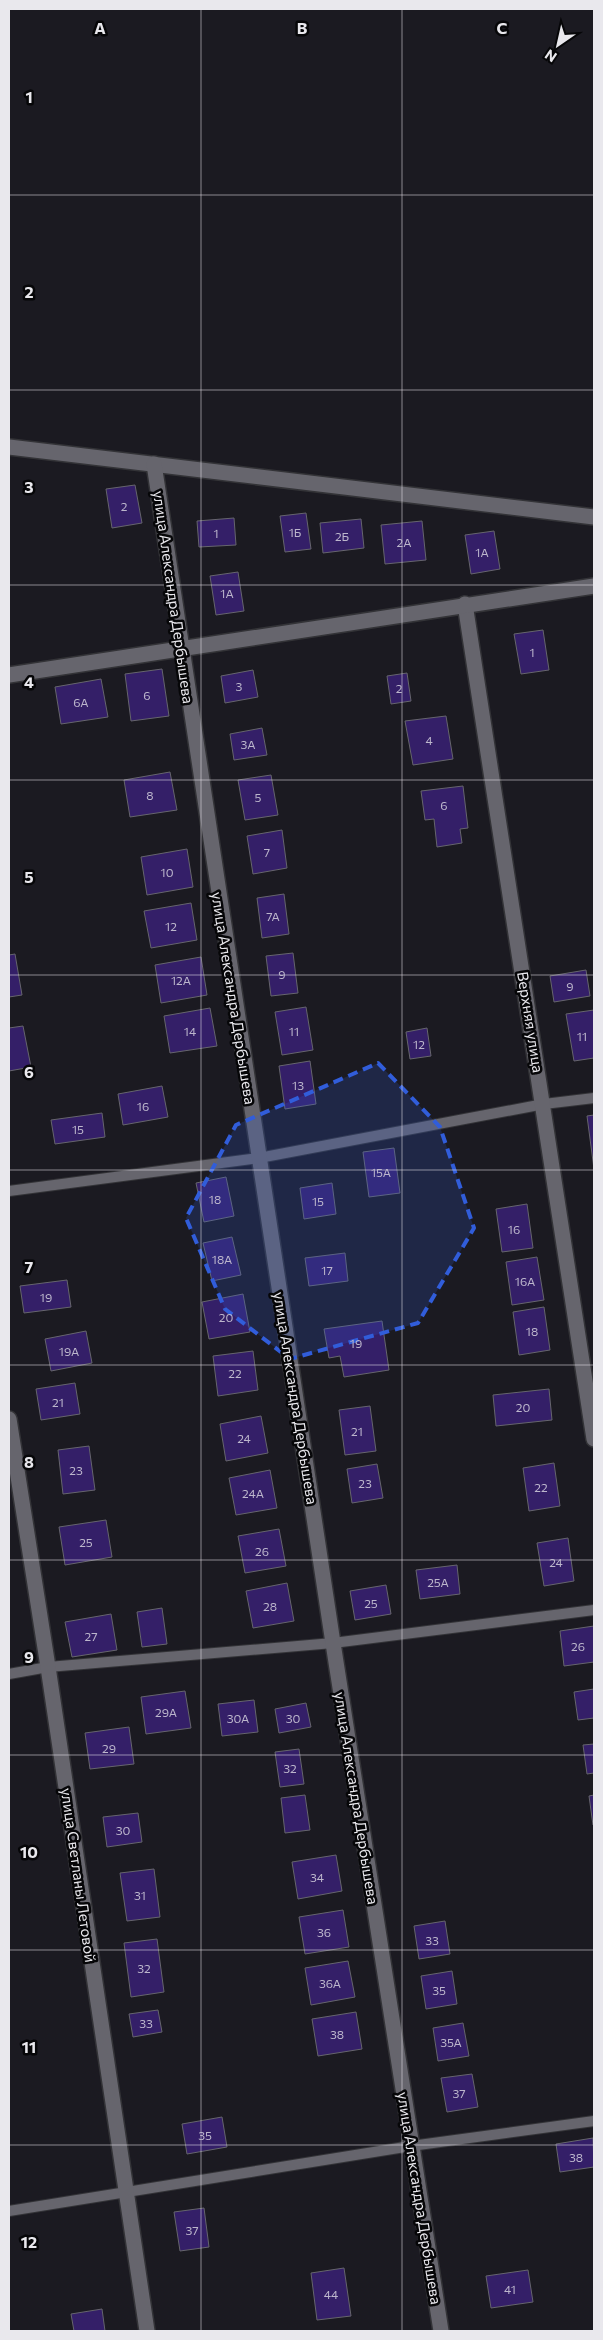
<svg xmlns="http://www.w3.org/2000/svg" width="603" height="2340" font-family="Commissioner,sans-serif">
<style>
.building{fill:#341f68;stroke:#66656d}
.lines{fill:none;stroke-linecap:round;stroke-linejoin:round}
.lane-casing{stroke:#333337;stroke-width:12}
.street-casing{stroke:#333337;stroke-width:18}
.lane{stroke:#66656d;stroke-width:10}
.street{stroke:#66656d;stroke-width:15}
.marked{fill:#315dda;fill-opacity:0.2;stroke:#315dda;stroke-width:4;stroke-dasharray:10 6;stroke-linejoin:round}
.grid{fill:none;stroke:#e9e8ed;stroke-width:1;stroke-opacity:0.55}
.labels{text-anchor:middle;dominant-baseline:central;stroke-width:5;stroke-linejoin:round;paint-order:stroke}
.number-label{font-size:12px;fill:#bcb6cc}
.street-label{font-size:15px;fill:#e9e8ed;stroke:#060608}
.grid-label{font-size:16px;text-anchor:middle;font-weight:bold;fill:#e9e8ed;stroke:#060608;stroke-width:5;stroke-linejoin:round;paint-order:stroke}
</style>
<rect width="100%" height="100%" fill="#1b1a21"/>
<g class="building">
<polygon points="135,485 142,523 112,528 106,489"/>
<polygon points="306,513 311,549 285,552 280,516"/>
<polygon points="234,518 236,545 199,547 197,521"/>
<polygon points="361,519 364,548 323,553 320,523"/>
<polygon points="422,521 426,560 385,564 381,525"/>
<polygon points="494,531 500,569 471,574 465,535"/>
<polygon points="238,572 244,611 216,615 210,576"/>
<polygon points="543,630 549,670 521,674 514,634"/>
<polygon points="162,669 169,716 131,721 125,674"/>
<polygon points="253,670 258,697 225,703 221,676"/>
<polygon points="407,673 411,701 391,704 387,676"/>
<polygon points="101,679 108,717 61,724 55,687"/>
<polygon points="446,716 453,759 413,765 405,721"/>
<polygon points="262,728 267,755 234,760 230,734"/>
<polygon points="170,772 177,810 130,817 124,780"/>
<polygon points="271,775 278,815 245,820 238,780"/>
<polygon points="463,786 468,828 460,829 462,843 437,847 434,819 425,820 421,791"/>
<polygon points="282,830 287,868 253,874 247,836"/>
<polygon points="187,849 193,887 147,895 141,857"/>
<polygon points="284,894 289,934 262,938 257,898"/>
<polygon points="191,903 197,940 151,948 144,911"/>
<polygon points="293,953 298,993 271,996 266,956"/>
<polygon points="15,954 22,995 9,997 9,955"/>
<polygon points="201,957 207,995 161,1003 155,965"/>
<polygon points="586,970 590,996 554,1002 550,976"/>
<polygon points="306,1007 313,1050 282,1055 275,1012"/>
<polygon points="210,1008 217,1046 170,1053 164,1016"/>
<polygon points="594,1010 594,1058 574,1061 566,1014"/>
<polygon points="23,1026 31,1067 9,1071 9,1028"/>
<polygon points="427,1028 431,1056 410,1059 406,1032"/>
<polygon points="310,1061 316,1104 285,1109 279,1066"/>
<polygon points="162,1086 168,1117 123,1125 118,1094"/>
<polygon points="102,1113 105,1137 55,1144 51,1120"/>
<polygon points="594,1115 594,1169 587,1116"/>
<polygon points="394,1148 400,1193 369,1197 363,1152"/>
<polygon points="226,1177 234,1216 204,1222 196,1183"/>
<polygon points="332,1183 336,1214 304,1219 300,1188"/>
<polygon points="527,1204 533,1248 502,1252 496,1209"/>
<polygon points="232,1237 241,1275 212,1281 203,1243"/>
<polygon points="345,1253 348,1281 309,1286 305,1258"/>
<polygon points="537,1257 544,1300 512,1305 506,1262"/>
<polygon points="67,1280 71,1307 24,1313 20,1286"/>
<polygon points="243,1294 250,1332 209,1339 202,1302"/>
<polygon points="544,1307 550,1350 519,1355 513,1312"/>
<polygon points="382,1321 389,1370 344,1377 340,1356 329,1358 324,1329"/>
<polygon points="86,1331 92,1363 51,1371 45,1339"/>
<polygon points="253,1351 258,1390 218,1396 213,1356"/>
<polygon points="75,1383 80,1414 41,1420 36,1389"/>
<polygon points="549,1389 552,1420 496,1426 493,1395"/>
<polygon points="370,1406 376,1451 345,1455 339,1410"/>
<polygon points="261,1416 268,1453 226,1461 220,1424"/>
<polygon points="89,1446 95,1490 63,1494 58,1450"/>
<polygon points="554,1463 560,1506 529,1511 523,1468"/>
<polygon points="377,1464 383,1498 352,1503 347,1469"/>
<polygon points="270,1470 277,1508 236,1515 229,1478"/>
<polygon points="106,1520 112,1557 65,1565 59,1527"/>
<polygon points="279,1529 286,1566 245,1573 238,1536"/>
<polygon points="568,1538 574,1581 544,1586 537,1543"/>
<polygon points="457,1565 460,1594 420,1599 416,1570"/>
<polygon points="287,1583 294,1621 253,1628 246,1591"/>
<polygon points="386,1585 391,1614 355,1620 350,1591"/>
<polygon points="162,1608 167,1644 142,1647 137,1612"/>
<polygon points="111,1614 117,1650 72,1657 65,1622"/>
<polygon points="594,1626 594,1662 564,1666 560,1631"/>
<polygon points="594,1689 594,1718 578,1720 574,1692"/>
<polygon points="185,1691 191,1728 146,1734 141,1697"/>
<polygon points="254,1700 258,1732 222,1736 218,1704"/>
<polygon points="306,1703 311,1727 279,1733 275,1709"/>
<polygon points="129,1727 134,1764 90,1769 85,1733"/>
<polygon points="594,1744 594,1773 587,1774 583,1745"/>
<polygon points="299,1749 304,1784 280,1787 275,1752"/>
<polygon points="305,1795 310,1830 285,1833 281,1798"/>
<polygon points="594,1795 594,1825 593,1825 589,1796"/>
<polygon points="138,1813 142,1842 107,1847 103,1817"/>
<polygon points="336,1855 342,1891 298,1899 292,1862"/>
<polygon points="154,1869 160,1917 127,1921 120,1873"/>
<polygon points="343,1910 349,1947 305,1954 299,1917"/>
<polygon points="445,1921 450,1954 419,1959 414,1926"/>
<polygon points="157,1939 164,1992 131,1997 124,1943"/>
<polygon points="348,1961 355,1997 311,2005 305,1968"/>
<polygon points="452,1971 457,2004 426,2009 421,1976"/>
<polygon points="158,2010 162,2032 133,2037 129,2014"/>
<polygon points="356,2012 362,2049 318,2056 312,2019"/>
<polygon points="463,2023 469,2056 438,2061 433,2028"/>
<polygon points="472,2074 478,2107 447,2112 441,2078"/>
<polygon points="222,2117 227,2147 187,2154 182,2124"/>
<polygon points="593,2138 594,2167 560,2172 556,2144"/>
<polygon points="204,2208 209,2247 180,2251 174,2212"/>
<polygon points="344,2268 351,2316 317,2320 311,2273"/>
<polygon points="528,2270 533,2302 491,2308 486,2276"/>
<polygon points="102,2309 105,2331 74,2331 71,2314"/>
</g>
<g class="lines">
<g class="lane-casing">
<g id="lane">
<polyline points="9,1191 259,1158 544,1104 594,1098"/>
<polyline points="9,1674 48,1667 333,1643 594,1610"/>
<polyline points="9,2211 411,2146 594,2121"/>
</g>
</g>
<g class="street-casing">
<g id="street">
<polyline points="9,447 594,517"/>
<polyline points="154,464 333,1643 441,2331"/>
<polyline points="465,604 594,1439"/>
<polyline points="9,675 594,586"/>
<polyline points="9,1419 48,1667 147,2331"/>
</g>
</g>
<use href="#lane" class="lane"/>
<use href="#street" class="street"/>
</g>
<path class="marked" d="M 378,1063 L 440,1127 L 474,1228 L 418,1323 L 290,1359 L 225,1309 L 186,1218 L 236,1125 Z"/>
<path class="grid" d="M 201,9 L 201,2331M 402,9 L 402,2331M 9,195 L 594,195M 9,390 L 594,390M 9,585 L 594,585M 9,780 L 594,780M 9,975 L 594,975M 9,1170 L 594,1170M 9,1365 L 594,1365M 9,1560 L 594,1560M 9,1755 L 594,1755M 9,1950 L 594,1950M 9,2145 L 594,2145"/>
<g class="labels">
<g class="number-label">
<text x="124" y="506">2</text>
<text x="295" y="532">1Б</text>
<text x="216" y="533">1</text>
<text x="342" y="536">2Б</text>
<text x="404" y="542">2А</text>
<text x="482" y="552">1А</text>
<text x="227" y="593">1А</text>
<text x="532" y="652">1</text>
<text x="239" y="686">3</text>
<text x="399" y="688">2</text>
<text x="147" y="695">6</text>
<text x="81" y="702">6А</text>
<text x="429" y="740">4</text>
<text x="248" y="744">3А</text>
<text x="150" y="795">8</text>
<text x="258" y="797">5</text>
<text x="444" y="805">6</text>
<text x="267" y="852">7</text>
<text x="167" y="872">10</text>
<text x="273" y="916">7А</text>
<text x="171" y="926">12</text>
<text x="282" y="974">9</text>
<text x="181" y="980">12А</text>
<text x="570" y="986">9</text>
<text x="190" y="1031">14</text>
<text x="294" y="1031">11</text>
<text x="582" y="1036">11</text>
<text x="419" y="1044">12</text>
<text x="298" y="1085">13</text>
<text x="143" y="1106">16</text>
<text x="78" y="1129">15</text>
<text x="381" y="1172">15А</text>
<text x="215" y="1199">18</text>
<text x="318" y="1201">15</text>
<text x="514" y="1229">16</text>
<text x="222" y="1259">18А</text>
<text x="327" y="1270">17</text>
<text x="525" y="1281">16А</text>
<text x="46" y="1297">19</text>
<text x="226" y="1317">20</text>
<text x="532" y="1331">18</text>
<text x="356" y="1343">19</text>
<text x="69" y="1351">19А</text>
<text x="235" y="1373">22</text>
<text x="58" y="1402">21</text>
<text x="523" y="1407">20</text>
<text x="357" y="1431">21</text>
<text x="244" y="1438">24</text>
<text x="76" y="1470">23</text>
<text x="365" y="1483">23</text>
<text x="541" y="1487">22</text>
<text x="253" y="1493">24А</text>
<text x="86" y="1542">25</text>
<text x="262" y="1551">26</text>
<text x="556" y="1562">24</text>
<text x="438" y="1582">25А</text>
<text x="371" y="1603">25</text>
<text x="270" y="1606">28</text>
<text x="91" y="1636">27</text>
<text x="578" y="1646">26</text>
<text x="166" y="1712">29А</text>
<text x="238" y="1718">30А</text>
<text x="293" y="1718">30</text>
<text x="109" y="1748">29</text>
<text x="290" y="1768">32</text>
<text x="123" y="1830">30</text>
<text x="317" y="1877">34</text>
<text x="140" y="1895">31</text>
<text x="324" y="1932">36</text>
<text x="432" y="1940">33</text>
<text x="144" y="1968">32</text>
<text x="330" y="1983">36А</text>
<text x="439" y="1990">35</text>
<text x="146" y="2023">33</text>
<text x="337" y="2034">38</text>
<text x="451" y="2042">35А</text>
<text x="459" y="2093">37</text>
<text x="205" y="2135">35</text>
<text x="576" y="2157">38</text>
<text x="192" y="2230">37</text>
<text x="510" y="2289">41</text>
<text x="331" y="2294">44</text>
</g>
<g class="street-label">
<text transform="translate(174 597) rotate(82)">улица Александра Дербышева</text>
<text transform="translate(234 998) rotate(81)">улица Александра Дербышева</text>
<text transform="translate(531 1022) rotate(81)">Верхняя улица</text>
<text transform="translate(296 1398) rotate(81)">улица Александра Дербышева</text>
<text transform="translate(357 1798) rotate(81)">улица Александра Дербышева</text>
<text transform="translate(79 1875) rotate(82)">улица Светланы Летовой</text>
<text transform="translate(420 2198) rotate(81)">улица Александра Дербышева</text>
</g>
</g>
<g class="grid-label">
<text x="100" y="34">A</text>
<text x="302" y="34">B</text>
<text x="502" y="34">C</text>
<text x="29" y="103">1</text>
<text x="29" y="298">2</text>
<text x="29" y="493">3</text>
<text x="29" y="688">4</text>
<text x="29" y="883">5</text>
<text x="29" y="1078">6</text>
<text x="29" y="1273">7</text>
<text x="29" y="1468">8</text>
<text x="29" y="1663">9</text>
<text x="29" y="1858">10</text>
<text x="29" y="2053">11</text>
<text x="29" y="2248">12</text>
</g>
<rect width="603" height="2340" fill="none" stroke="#e9e8ed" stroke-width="20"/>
<g transform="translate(558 45) rotate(214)" stroke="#060608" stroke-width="4" paint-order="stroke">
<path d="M0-4L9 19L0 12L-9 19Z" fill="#e9e8ed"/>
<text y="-8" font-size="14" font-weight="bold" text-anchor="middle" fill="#e9e8ed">N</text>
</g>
</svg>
